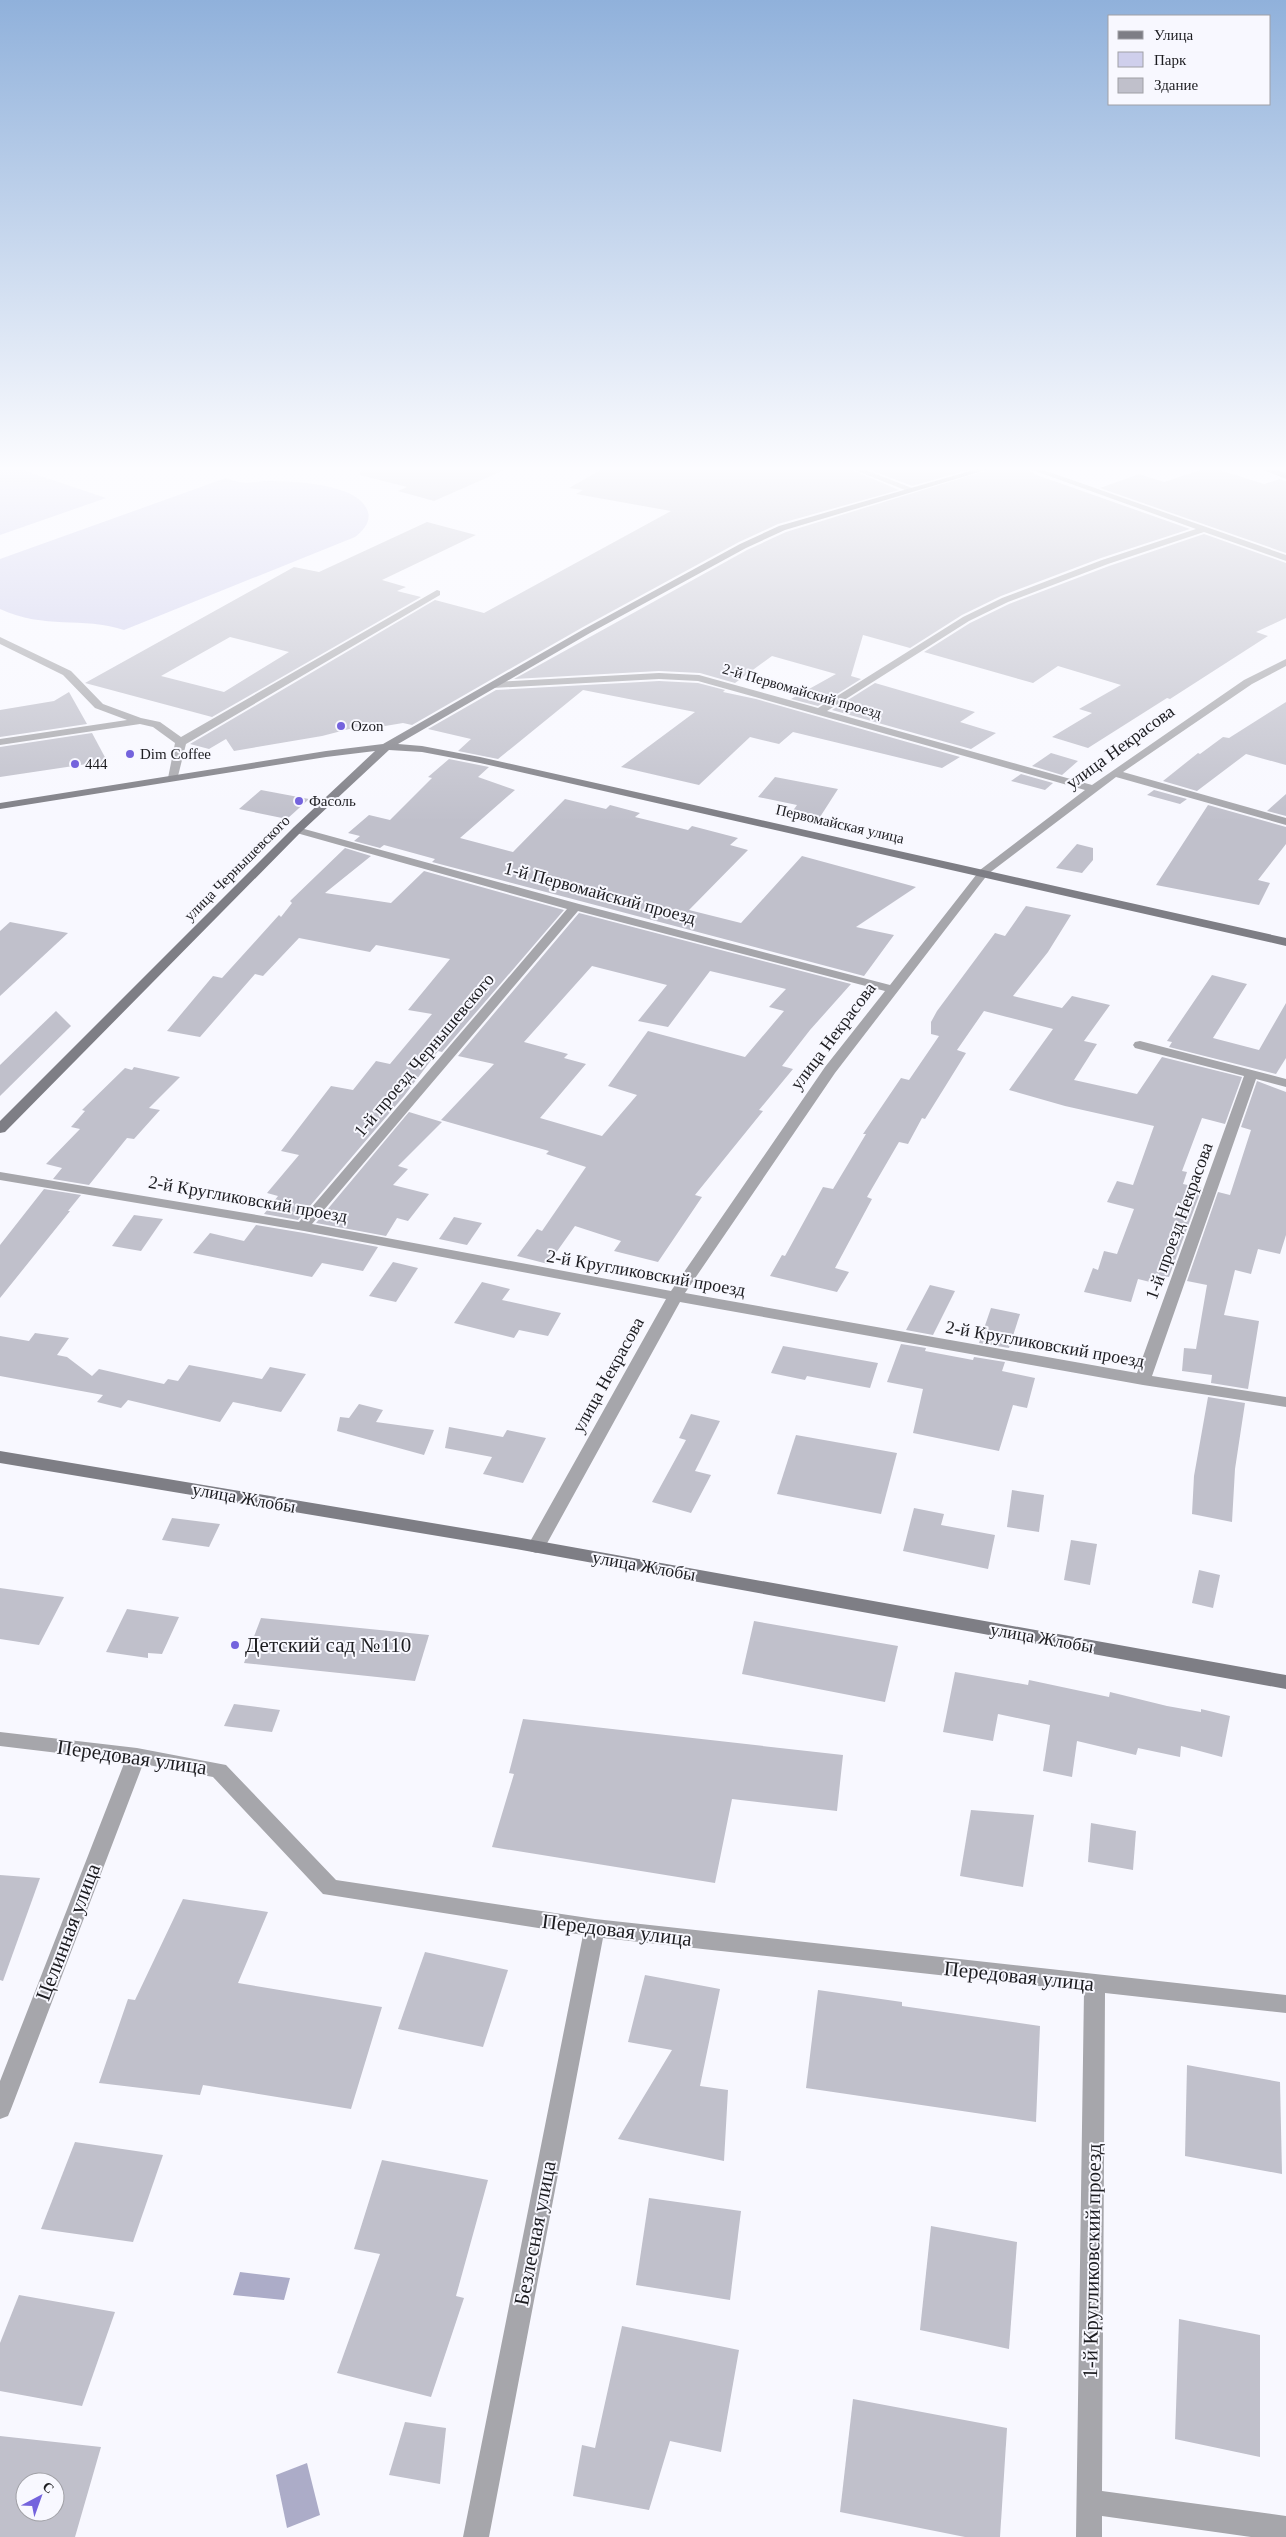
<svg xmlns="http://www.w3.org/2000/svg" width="1286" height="2537" font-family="Georgia,serif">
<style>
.green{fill:#cfcfec}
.water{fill:#acacc8}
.building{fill:#c0c0cb;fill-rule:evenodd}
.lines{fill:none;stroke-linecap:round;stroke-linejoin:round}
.street{fill:#a6a6ab;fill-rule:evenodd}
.secondary{fill:#7e7e85;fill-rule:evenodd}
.tram{stroke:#8d8d92;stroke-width:1}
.poi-dot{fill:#7463dd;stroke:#f8f8ff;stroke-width:2}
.labels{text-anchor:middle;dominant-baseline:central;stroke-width:4;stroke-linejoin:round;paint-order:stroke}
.far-street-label{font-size:15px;fill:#1c1c20;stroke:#f8f8ff}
.far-poi-label{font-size:15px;fill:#1c1c20;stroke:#f8f8ff;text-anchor:start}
.street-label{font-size:18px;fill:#1c1c20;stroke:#f8f8ff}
.near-poi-label{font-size:21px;fill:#1c1c20;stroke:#f8f8ff;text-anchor:start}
.near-street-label{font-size:21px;fill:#1c1c20;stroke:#f8f8ff}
</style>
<rect width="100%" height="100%" fill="#f8f8ff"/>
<g class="green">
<polygon points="0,467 14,467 106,498 0,535"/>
<path d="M 226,478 C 230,479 236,482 240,482 C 249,484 259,481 267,481 C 291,481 360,483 368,512 C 371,522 363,531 355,537 L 124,630 C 82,616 45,630 0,609 L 0,559 Z"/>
</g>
<g class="water">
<polygon points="240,2272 290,2278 284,2300 233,2295"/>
<polygon points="307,2463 320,2515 287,2528 276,2475"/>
</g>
<g class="building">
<polygon points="361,467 511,467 434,501 398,491 407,487 360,475"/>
<polygon points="606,467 845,467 899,490 778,524 739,542 583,627 412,725 403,723 361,730 357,727 322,736 234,751 226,739 209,749 190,744 435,600 484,613 671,511 576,494 583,490 569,488"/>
<polygon points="863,467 978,467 912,486"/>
<polygon points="998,467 1022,467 1037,475 1190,529 1101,558 1001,596 962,615 910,648 863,635 851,676 861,679 818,706 791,699 836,674 772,656 735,683 700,673 659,671 514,679 747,550 786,532"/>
<polygon points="1210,467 1264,484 1280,479 1286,481 1286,553 1100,488 1139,474 1164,482"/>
<path d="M 427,522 L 476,535 L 382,580 L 406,587 L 397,591 L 421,597 L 212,717 L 85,683 L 294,567 L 319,572 ZM 230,637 L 289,652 L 224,692 L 161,676 Z"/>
<polygon points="1204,534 1286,563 1286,618 1256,632 1268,636 1170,699 1167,698 1088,748 1052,737 1092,713 1079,709 1121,685 1058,666 1033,683 924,652 970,623 1009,604 1109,566"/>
<polygon points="659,681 698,683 725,690 723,692 756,699 960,757 942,768 793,732 779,744 750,737 699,785 621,767 695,712 583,690 498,759 458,751 471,739 428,729 496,690"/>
<polygon points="875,683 975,712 960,722 996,733 971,749 832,710"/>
<polygon points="69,692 87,724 0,737 0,710 54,701"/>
<polygon points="1286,702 1286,765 1246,754 1197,791 1163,781 1198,753 1200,754 1223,737 1229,738"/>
<polygon points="92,733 107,761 0,777 0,747"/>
<polygon points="1051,753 1078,761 1062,775 1032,766"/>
<polygon points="449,759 489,767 478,777 515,790 460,838 513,852 565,799 606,809 610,805 640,813 635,817 688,830 692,826 738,838 730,845 748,850 689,910 741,923 802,856 916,887 856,927 894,935 864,976 432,862 435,859 384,845 380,848 354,841 360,836 348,833 369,815 390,820 432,778 428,777"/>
<polygon points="1021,774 1053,783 1045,790 1011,781"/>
<polygon points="775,777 838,789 820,817 792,812 797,805 758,797"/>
<polygon points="261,790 309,799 287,819 239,809"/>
<polygon points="1154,790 1187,799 1180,804 1147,795"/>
<polygon points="1286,794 1286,816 1267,811"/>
<polygon points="1208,805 1286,827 1286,844 1258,880 1270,883 1259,905 1156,885"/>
<polygon points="1077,844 1093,848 1093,860 1082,873 1056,868"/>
<polygon points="345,848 371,856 325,893 391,903 424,871 564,910 442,1052 438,1051 404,1096 298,1220 264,1214 278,1196 267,1193 299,1155 281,1151 331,1086 353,1090 376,1061 390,1064 432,1014 408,1010 450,959 376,945 370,952 299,938 263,976 255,974 200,1037 167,1031 213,976 222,978 279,915 281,917 292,903 290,901"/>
<polygon points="1026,906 1071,915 1048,952 1013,996 1062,1008 1072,996 1110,1005 1084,1041 1097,1044 1074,1080 1137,1094 1162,1057 1242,1077 1225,1124 1202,1118 1182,1171 1187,1172 1183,1184 1202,1188 1169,1277 1160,1276 1158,1284 1138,1279 1131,1302 1084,1292 1093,1268 1098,1270 1104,1251 1117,1254 1134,1209 1107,1202 1117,1181 1133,1185 1154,1126 1065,1106 1009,1090 1053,1029 984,1011 957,1050 966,1053 925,1119 922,1118 908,1144 899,1142 867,1197 872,1199 835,1268 849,1272 837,1292 770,1276 782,1255 785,1256 823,1187 833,1189 866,1134 863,1134 901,1078 909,1080 939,1036 931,1034 931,1022 937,1011 995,933 1005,936"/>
<path d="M 579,913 L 851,984 L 810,1030 L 782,1066 L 793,1069 L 759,1110 L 763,1111 L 695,1195 L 702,1197 L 658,1262 L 614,1251 L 621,1241 L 575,1226 L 548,1264 L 517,1256 L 537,1229 L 542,1231 L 586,1167 L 546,1154 L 549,1151 L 441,1120 L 494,1064 L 458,1056 ZM 592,966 L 667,985 L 638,1021 L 668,1027 L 710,971 L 786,989 L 769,1007 L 784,1011 L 745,1057 L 648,1031 L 608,1086 L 637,1095 L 602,1136 L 540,1118 L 586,1064 L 564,1058 L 568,1054 L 524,1042 Z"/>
<polygon points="10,922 68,933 0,996 0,931"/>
<polygon points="1212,975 1247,984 1213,1038 1259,1050 1286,1003 1286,1058 1276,1074 1169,1047 1172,1042 1167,1041"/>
<polygon points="56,1011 71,1026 0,1096 0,1065"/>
<polygon points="134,1067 180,1077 149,1108 160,1110 134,1139 127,1138 89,1185 53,1179 62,1168 46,1164 80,1129 71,1127 85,1111 82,1110 125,1068 132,1070"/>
<polygon points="1257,1081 1286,1092 1286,1235 1280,1254 1258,1249 1251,1274 1235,1270 1224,1315 1259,1321 1248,1389 1211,1383 1212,1375 1182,1371 1184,1348 1196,1349 1207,1285 1187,1281 1218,1192 1230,1195 1251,1130 1241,1127"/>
<polygon points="409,1112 442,1122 398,1166 408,1169 393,1185 429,1194 408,1221 397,1218 386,1236 316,1223"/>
<polygon points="44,1189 81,1195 68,1211 70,1211 0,1298 0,1245"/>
<polygon points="134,1215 163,1219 141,1251 112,1246"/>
<polygon points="454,1217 482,1223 467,1245 439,1239"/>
<polygon points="256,1225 304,1233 378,1247 363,1271 322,1263 312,1277 193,1253 210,1233 244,1241"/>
<polygon points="393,1262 418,1268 396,1302 369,1296"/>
<polygon points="482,1282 510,1289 502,1300 561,1313 548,1336 519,1330 514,1338 454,1323"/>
<polygon points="930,1285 955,1291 933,1335 906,1330"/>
<polygon points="991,1308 1020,1314 1009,1348 979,1343"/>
<polygon points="35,1333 69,1338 57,1355 67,1357 92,1376 99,1369 164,1384 168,1379 178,1381 189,1365 262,1379 270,1367 306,1374 281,1412 233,1402 220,1422 128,1400 121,1408 97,1402 103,1395 0,1376 0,1336 29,1341"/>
<polygon points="901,1344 926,1348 925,1351 973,1360 974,1357 1005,1362 1002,1371 1035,1378 1027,1408 1013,1405 999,1451 913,1433 923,1389 887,1382"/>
<polygon points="783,1346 878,1363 870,1388 807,1376 805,1380 771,1373"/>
<polygon points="1208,1397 1245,1403 1235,1469 1232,1522 1192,1514 1194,1476"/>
<polygon points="359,1404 383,1410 376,1422 434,1430 424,1455 337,1431 340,1417 349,1418"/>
<polygon points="691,1414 720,1421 695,1471 711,1475 691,1513 652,1502 686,1440 679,1438"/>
<polygon points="449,1427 503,1437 507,1430 546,1438 523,1483 483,1474 492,1457 445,1448"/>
<polygon points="796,1435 897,1453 881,1514 777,1494"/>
<polygon points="1012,1490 1044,1495 1039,1532 1007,1527"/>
<polygon points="914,1508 944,1514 941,1525 995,1535 988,1569 903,1551"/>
<polygon points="172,1518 220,1524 209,1547 162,1540"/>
<polygon points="1071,1540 1097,1544 1090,1585 1064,1580"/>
<polygon points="1199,1570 1220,1575 1213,1608 1192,1603"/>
<polygon points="0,1588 64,1597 39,1645 0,1639"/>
<polygon points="127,1609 179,1617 162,1654 148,1653 148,1658 106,1652"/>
<polygon points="261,1618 429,1635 415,1681 244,1663"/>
<polygon points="754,1621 898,1646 885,1702 742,1674"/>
<polygon points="955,1672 1028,1685 1029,1680 1109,1697 1110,1692 1167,1706 1201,1712 1201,1709 1230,1716 1222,1757 1181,1746 1180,1757 1138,1748 1136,1755 1077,1741 1072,1777 1043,1771 1050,1725 998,1714 993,1741 943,1732"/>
<polygon points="234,1704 280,1710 272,1732 224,1726"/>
<polygon points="523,1719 843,1755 837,1811 732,1799 715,1883 492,1847 514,1774 509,1773"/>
<polygon points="971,1810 1034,1815 1023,1887 960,1876"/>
<polygon points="1091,1823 1136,1831 1133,1870 1088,1862"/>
<polygon points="0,1875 40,1878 3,1981 0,1980"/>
<polygon points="183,1899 268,1912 238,1983 382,2007 351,2109 203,2085 200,2095 99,2083 128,1999 135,2000"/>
<polygon points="425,1952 508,1970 483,2047 398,2029"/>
<polygon points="645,1975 720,1989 700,2086 728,2090 724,2161 618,2139 672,2050 628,2042"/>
<polygon points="818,1990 902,2002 902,2006 1040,2026 1036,2122 806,2088"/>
<polygon points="1187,2065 1280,2082 1282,2174 1185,2156"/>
<polygon points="75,2142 163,2155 133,2242 41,2229"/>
<polygon points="382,2160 488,2180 456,2296 464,2298 431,2397 337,2373 380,2254 354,2249"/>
<polygon points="649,2198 741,2211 730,2300 636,2285"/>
<polygon points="931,2226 1017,2242 1009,2349 920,2330"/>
<polygon points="19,2295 115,2312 82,2406 0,2391 0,2343"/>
<polygon points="1179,2319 1260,2335 1260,2457 1175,2439"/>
<polygon points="622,2326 739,2350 721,2452 670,2441 649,2510 573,2496 582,2445 595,2448"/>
<polygon points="853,2399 1007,2428 1000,2537 965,2537 840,2512"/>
<polygon points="405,2422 446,2428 440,2484 389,2475"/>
<path d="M 0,2436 L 101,2447 L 75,2537 L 0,2537 ZM 25,2482 L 55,2482 L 55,2512 L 25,2512 Z"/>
</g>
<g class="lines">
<g class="street">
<polygon points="847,467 858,467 917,490 910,492"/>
<path d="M 1024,467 L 1035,467 L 1286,555 L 1286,561 L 1204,532 L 1108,564 L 1008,602 L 969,621 L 827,711 L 1092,785 L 1244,680 L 1286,659 L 1286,666 L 1252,684 L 1123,772 L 1286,818 L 1286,825 L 1116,777 L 988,874 L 835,1073 L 685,1293 L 1137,1373 L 1244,1076 L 1135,1048 L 1133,1045 L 1135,1042 L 1140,1041 L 1286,1079 L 1286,1087 L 1256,1079 L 1152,1376 L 1286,1397 L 1286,1407 L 1143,1385 L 680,1302 L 545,1547 L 542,1551 L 536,1553 L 530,1551 L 527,1547 L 666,1299 L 304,1231 L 0,1180 L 0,1172 L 299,1222 L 567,909 L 293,832 L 293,828 L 297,827 L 579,904 L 890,985 L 980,870 L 1085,790 L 698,681 L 659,679 L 493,688 L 488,685 L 493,682 L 659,673 L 699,675 L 818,708 L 963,617 L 1002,598 L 1102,560 L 1196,529 ZM 578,911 L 885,991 L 825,1067 L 671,1291 L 312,1224 Z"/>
<polygon points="1256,467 1267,467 1286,473 1286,479"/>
<polygon points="437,590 440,591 440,595 186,744 177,780 169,780 168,778 175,743 153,727 140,724 0,745 0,739 127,720 95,708 63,675 0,644 0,637 71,671 103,704 141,718 160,722 181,737"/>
<polygon points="0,1732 137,1748 226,1765 336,1880 595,1919 1286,1995 1286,2013 1105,1993 1102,2491 1286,2516 1286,2537 1251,2537 1102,2516 1102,2537 1076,2537 1084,1991 603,1938 489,2537 463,2537 583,1935 323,1894 213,1777 143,1764 11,2109 8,2116 0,2119 0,2081 125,1761 0,1746"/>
</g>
<g class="secondary">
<polygon points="984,467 996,467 785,530 746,548 590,633 398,744 422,746 480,757 1286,938 1286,946 480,763 422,752 389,750 301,832 5,1132 0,1133 0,1121 293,828 375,751 326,757 0,809 0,803 326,751 383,744 584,629 740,544 779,526"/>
<polygon points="0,1451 516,1537 1286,1675 1286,1689 516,1549 0,1463"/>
</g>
<polyline class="tram" points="1281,467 1286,469"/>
</g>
<linearGradient id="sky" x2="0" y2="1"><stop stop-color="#90b1db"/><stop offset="0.57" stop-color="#fcfcff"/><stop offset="1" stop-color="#fcfcff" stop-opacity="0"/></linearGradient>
<rect width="1286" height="822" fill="url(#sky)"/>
<g class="poi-dot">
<circle cx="341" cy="726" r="5"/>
<circle cx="130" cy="754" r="5"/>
<circle cx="75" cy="764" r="5"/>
<circle cx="299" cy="801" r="5"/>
<circle cx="235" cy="1645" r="5"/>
</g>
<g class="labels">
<g class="far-street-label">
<text transform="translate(802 691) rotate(16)">2-й Первомайский проезд</text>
<text transform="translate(840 824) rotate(13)">Первомайская улица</text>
<text transform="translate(237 868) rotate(-45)">улица Чернышевского</text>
</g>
<g class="far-poi-label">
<text x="351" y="726">Ozon</text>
<text x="140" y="754">Dim Coffee</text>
<text x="85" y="764">444</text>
<text x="309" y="801">Фасоль</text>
</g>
<g class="street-label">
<text transform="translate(1120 747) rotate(-36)">улица Некрасова</text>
<text transform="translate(600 893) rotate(15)">1-й Первомайский проезд</text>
<text transform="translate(833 1036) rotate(-53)">улица Некрасова</text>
<text transform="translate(424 1055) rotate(-50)">1-й проезд Чернышевского</text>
<text transform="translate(248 1199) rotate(10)">2-й Кругликовский проезд</text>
<text transform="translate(1179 1221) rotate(-70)">1-й проезд Некрасова</text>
<text transform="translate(646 1273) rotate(10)">2-й Кругликовский проезд</text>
<text transform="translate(1045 1344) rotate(10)">2-й Кругликовский проезд</text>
<text transform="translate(608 1375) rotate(-61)">улица Некрасова</text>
<text transform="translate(244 1498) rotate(10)">улица Жлобы</text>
<text transform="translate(644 1566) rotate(10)">улица Жлобы</text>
<text transform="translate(1042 1638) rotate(10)">улица Жлобы</text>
</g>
<g class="near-poi-label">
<text x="245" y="1645">Детский сад №110</text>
</g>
<g class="near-street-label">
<text transform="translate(132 1757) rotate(8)">Передовая улица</text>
<text transform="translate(617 1930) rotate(7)">Передовая улица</text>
<text transform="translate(68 1932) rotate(-69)">Целинная улица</text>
<text transform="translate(1019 1976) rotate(6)">Передовая улица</text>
<text transform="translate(535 2233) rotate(-79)">Безлесная улица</text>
<text transform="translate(1092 2261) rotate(-89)">1-й Кругликовский проезд</text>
</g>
</g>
<rect x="1108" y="15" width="162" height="90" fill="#f8f8ff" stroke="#a0a0a6"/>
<rect x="1118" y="31" width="25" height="8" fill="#7e7e85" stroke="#a0a0a6"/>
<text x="1154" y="40" font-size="15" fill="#1c1c20">Улица</text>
<rect x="1118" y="52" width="25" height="15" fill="#cfcfec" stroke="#a0a0a6"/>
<text x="1154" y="65" font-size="15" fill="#1c1c20">Парк</text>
<rect x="1118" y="78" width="25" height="15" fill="#c0c0cb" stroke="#a0a0a6"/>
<text x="1154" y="90" font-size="15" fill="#1c1c20">Здание</text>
<g transform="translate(40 2497) rotate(41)"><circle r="24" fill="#f8f8ff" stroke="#a0a0a6"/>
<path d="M0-4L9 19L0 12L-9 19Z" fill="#7463dd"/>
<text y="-8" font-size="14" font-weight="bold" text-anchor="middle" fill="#1c1c20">С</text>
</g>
</svg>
